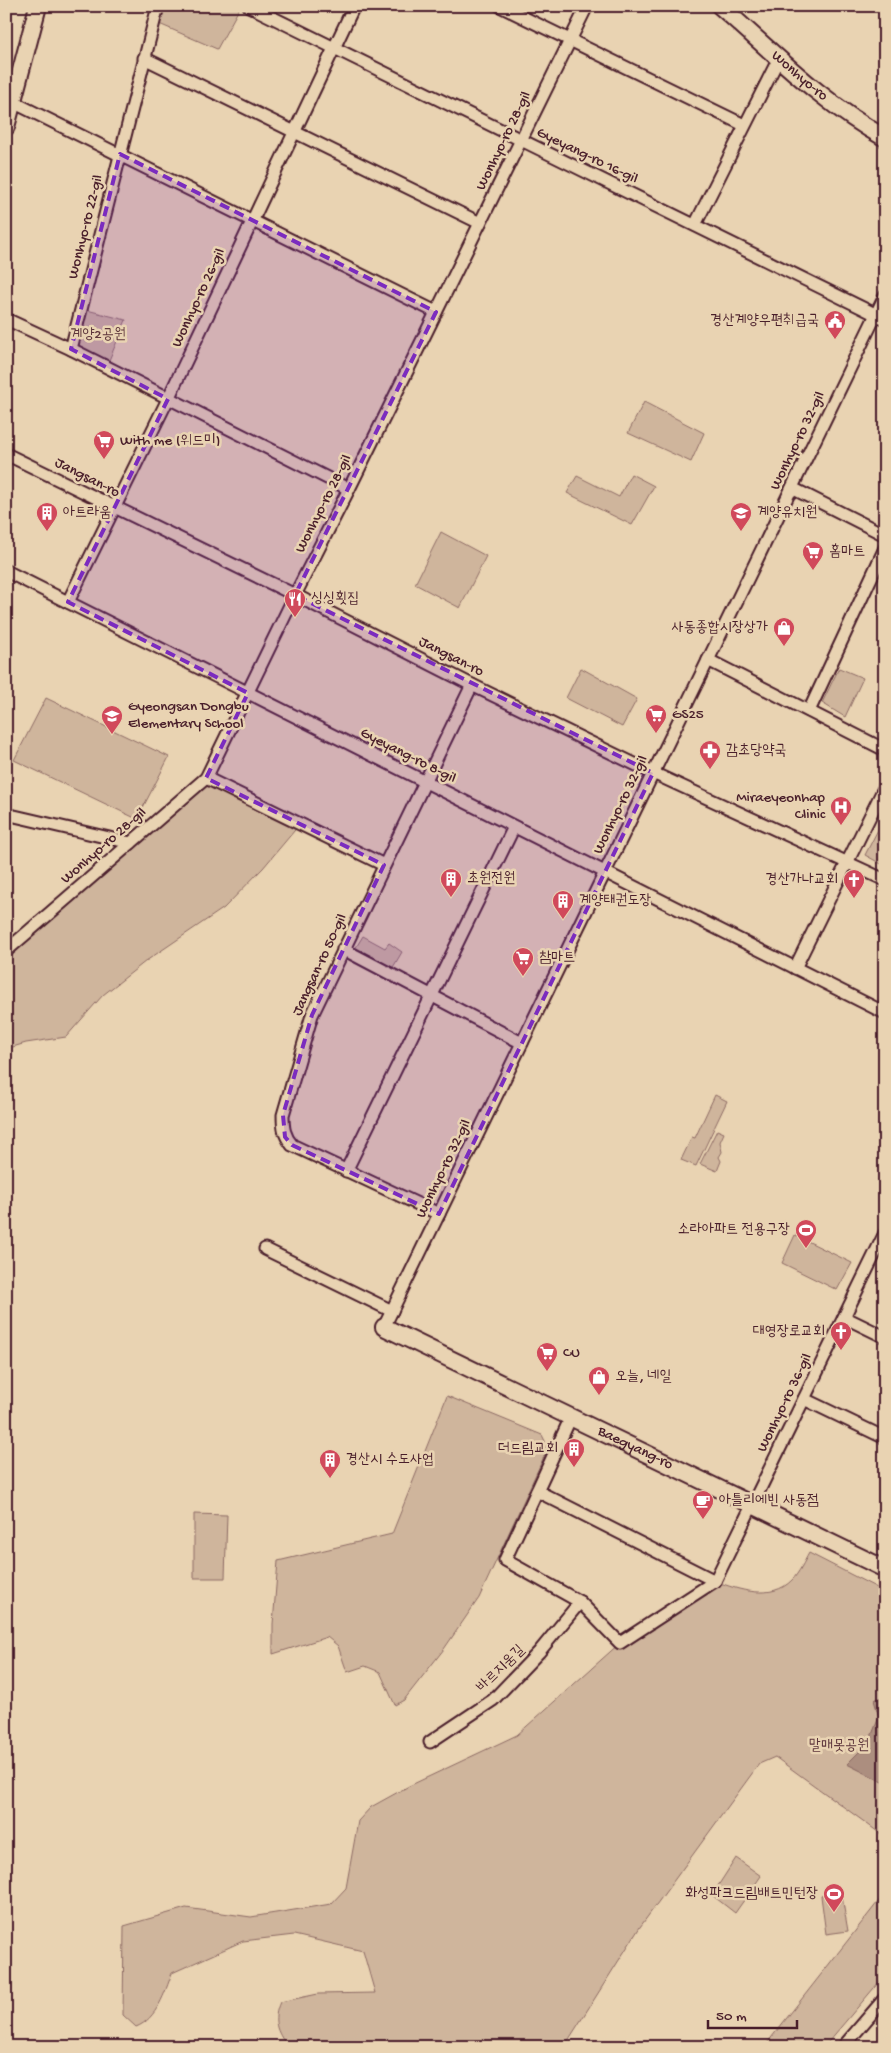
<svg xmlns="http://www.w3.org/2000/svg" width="891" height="2053" font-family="'Gochi Hand','Poor Story',sans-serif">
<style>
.green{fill:#cfb59c;stroke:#8c6a64}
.water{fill:#ac8e7f;stroke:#85625d}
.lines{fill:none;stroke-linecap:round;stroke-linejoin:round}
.street-casing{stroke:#4a1f2b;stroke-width:15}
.secondary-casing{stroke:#4a1f2b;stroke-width:20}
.street{stroke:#e9d3b2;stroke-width:11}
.secondary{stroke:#e9d3b2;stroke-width:16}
.marked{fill:#7b2cbf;fill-opacity:0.2;stroke:#7b2cbf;stroke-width:4;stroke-dasharray:10 6;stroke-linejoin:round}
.labels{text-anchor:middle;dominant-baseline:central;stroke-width:5;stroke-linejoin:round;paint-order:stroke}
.street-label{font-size:15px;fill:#4a1f2b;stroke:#e9d3b2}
.poi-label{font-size:15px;fill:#4a1f2b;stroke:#e9d3b2;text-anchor:start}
.park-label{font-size:15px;fill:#5e363c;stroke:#e9d3b2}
</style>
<rect width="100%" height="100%" fill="#e9d3b2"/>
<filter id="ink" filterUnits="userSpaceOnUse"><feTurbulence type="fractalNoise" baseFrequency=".02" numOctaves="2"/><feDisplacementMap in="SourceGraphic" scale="10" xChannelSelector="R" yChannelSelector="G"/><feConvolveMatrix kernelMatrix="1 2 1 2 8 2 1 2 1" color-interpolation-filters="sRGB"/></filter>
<g filter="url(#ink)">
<g class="green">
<polygon points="162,6 237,6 240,7 217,49 157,23"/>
<polygon points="83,309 126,320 107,365 73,347"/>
<polygon points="644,402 704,433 691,462 628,433"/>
<polygon points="631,474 654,486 632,525 567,493 577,476 619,497"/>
<polygon points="441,532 486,556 460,608 415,584"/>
<polygon points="581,668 637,699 622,727 566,698"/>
<polygon points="839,668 863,678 845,717 822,703"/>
<polygon points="46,698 169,757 137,819 14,760"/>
<polygon points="206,778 300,824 263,868 224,908 146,961 103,995 66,1037 26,1043 6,1049 6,952"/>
<polygon points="885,816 885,866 865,855"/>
<polygon points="363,936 385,948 389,943 402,952 392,969 355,949"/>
<polygon points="715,1095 727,1101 696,1166 681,1160 692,1137 695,1138"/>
<polygon points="717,1130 724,1133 720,1142 722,1152 719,1157 721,1161 717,1171 700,1164"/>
<polygon points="795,1235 852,1263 837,1290 782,1263"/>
<polygon points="447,1396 542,1435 545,1441 547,1450 479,1598 444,1649 404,1700 395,1705 380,1672 365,1666 347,1672 338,1646 327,1637 273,1654 273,1624 278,1561 392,1534"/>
<polygon points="194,1514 227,1515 225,1578 194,1578"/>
<path d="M 809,1553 L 885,1592 L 885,1837 L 775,1757 L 759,1764 L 640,1927 L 564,2047 L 288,2047 C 276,2031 272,2020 280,2002 L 318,1994 L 375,1993 L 363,1951 L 294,1935 L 243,1941 L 172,1973 C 165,1992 157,2019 136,2027 L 123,2015 L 124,1926 L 186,1908 L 251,1917 L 331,1904 L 346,1888 L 358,1821 L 371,1807 L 409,1786 L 517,1735 L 620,1643 L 715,1581 C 738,1590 772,1601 792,1580 C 799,1573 804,1562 809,1553 Z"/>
<polygon points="736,1858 761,1876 735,1913 712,1895"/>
<polygon points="841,1891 848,1931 826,1934 821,1896"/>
<polygon points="885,1893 885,1975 824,2047 764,2047"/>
</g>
<polygon class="water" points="885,1696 885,1783 847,1764 869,1742 879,1717 874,1700"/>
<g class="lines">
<g class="street-casing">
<g id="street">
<polyline points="249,6 885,319"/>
<polyline points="500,6 744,125"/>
<polyline points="144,58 480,223"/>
<polyline points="13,102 436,312"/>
<polyline points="695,225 778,60"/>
<polyline points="6,319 71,349 349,489"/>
<polyline points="71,349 158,6"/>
<polyline points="6,454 295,595 472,685 653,773 885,880"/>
<polyline points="792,488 885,535"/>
<polyline points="6,571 885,1013"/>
<polyline points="68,602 168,399 354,6"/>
<polyline points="708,660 885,750"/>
<polyline points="809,711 885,548"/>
<polyline points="206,778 384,865"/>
<polyline points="6,814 131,843"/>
<polyline points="343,949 522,1043"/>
<polyline points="6,951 206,778 295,595 349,489 587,6"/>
<polyline points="795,968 885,786"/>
<polyline points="346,1171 514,827"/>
<path d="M 439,1214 L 292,1145 C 284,1135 283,1128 283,1115 L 312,1015 L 472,685"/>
<polyline points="265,1249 392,1311"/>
<polyline points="844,1317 885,1337"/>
<polyline points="384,1327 885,296"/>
<polyline points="804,1399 885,1438"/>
<polyline points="571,1417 505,1560 580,1602 620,1643 715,1581 885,1233"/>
<polyline points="537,1491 715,1581"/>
<polyline points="430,1742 493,1700 539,1652 580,1602"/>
<polyline points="843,2047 885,1998"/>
</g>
</g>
<g class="secondary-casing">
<g id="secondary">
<path id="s1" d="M 720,6 C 774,53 822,103 885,138"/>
<polyline points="6,127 38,6"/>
<path id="s2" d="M 384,1327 L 885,1569"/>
</g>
</g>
<use href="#street" class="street"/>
<use href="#secondary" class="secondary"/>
</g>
</g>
<path class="marked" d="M 120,154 L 436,312 L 295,595 L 653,773 L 439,1214 L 292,1145 L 285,1137 L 283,1115 L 312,1015 L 384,865 L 206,778 L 248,693 L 68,602 L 168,399 L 71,349 Z"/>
<defs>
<g id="civic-pin" transform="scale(1.125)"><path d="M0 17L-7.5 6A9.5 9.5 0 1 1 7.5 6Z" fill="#d1495b" stroke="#e9d3b2"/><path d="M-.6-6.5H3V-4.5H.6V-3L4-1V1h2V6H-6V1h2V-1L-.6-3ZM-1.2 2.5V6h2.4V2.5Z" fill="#fff"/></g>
<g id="supermarket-pin" transform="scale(1.125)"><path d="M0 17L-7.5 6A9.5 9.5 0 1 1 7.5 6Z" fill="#d1495b" stroke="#e9d3b2"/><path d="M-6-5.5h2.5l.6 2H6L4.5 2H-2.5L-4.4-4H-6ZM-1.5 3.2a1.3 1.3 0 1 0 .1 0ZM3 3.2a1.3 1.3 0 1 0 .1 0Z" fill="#fff"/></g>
<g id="building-pin" transform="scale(1.125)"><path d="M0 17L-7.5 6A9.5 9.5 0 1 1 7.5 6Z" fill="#d1495b" stroke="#e9d3b2"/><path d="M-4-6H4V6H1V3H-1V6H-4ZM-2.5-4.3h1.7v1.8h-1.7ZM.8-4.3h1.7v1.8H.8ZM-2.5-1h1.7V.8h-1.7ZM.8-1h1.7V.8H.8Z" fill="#fff"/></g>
<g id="school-pin" transform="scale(1.125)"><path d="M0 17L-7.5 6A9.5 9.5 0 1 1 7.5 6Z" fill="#d1495b" stroke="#e9d3b2"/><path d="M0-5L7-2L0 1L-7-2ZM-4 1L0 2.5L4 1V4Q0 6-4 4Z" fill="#fff"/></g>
<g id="restaurant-pin" transform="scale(1.125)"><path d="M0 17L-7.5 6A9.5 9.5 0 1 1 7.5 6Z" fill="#d1495b" stroke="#e9d3b2"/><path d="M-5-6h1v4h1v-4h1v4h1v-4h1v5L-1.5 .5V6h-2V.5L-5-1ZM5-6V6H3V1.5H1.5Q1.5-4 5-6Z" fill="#fff"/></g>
<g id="shop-pin" transform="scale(1.125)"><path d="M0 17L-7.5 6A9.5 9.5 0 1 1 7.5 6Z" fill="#d1495b" stroke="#e9d3b2"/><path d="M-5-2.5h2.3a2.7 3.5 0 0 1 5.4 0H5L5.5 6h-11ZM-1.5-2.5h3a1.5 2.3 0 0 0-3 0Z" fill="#fff"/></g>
<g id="pharmacy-pin" transform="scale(1.125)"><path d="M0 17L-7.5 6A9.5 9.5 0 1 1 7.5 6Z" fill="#d1495b" stroke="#e9d3b2"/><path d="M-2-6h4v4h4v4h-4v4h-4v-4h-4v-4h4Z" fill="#fff"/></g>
<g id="hospital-pin" transform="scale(1.125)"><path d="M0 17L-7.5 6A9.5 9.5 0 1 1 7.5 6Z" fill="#d1495b" stroke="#e9d3b2"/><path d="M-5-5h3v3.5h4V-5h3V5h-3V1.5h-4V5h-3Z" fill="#fff"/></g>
<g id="church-pin" transform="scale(1.125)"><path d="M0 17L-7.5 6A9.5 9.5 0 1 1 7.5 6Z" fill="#d1495b" stroke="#e9d3b2"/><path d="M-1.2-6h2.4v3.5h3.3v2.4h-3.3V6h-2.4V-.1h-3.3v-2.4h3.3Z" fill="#fff"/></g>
<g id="stadium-pin" transform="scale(1.125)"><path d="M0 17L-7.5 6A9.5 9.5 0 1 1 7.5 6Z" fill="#d1495b" stroke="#e9d3b2"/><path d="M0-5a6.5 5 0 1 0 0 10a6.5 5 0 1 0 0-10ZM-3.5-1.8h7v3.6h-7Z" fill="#fff"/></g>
<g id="cafe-pin" transform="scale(1.125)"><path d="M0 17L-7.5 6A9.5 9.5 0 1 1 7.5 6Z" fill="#d1495b" stroke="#e9d3b2"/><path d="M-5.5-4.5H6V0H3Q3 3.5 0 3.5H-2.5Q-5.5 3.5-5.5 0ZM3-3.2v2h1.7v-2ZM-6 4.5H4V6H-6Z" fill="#fff"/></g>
</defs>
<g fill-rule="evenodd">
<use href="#civic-pin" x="835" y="321"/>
<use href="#supermarket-pin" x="104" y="441"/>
<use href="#building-pin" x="47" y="513"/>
<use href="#school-pin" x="741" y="513"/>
<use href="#supermarket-pin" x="813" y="552"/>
<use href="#restaurant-pin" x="295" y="599"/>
<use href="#shop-pin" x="784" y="628"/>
<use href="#supermarket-pin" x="656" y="715"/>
<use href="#school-pin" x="112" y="716"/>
<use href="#pharmacy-pin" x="710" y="751"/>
<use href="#hospital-pin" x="841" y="807"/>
<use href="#building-pin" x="451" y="879"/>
<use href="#church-pin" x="854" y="880"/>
<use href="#building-pin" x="563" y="901"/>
<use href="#supermarket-pin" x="523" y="958"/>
<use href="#stadium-pin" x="806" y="1230"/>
<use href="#church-pin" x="841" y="1332"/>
<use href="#supermarket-pin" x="547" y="1353"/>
<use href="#shop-pin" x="599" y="1377"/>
<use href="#building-pin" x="574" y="1449"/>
<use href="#building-pin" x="330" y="1460"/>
<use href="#cafe-pin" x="703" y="1501"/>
<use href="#stadium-pin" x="834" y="1894"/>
</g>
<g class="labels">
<g class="street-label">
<text stroke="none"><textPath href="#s1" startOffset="106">Wonhyo-ro</textPath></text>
<text transform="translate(504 141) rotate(-64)">Wonhyo-ro 28-gil</text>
<text transform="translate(587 156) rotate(26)">Gyeyang-ro 16-gil</text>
<text transform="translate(86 227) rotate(-76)">Wonhyo-ro 22-gil</text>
<text transform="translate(199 298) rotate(-65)">Wonhyo-ro 26-gil</text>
<text transform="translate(798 441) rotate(-64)">Wonhyo-ro 32-gil</text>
<text transform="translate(87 478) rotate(27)">Jangsan-ro</text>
<text transform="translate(324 504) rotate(-63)">Wonhyo-ro 28-gil</text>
<text transform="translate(451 657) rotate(27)">Jangsan-ro</text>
<text transform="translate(408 756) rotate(27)">Gyeyang-ro 8-gil</text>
<text transform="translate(621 805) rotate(-64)">Wonhyo-ro 32-gil</text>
<text transform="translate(104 846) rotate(-41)">Wonhyo-ro 28-gil</text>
<text transform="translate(320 965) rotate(-65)">Jangsan-ro 50-gil</text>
<text transform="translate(444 1169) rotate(-64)">Wonhyo-ro 32-gil</text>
<text transform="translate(785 1403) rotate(-64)">Wonhyo-ro 36-gil</text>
<text stroke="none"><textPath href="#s2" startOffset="279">Baegyang-ro</textPath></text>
<text transform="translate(501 1669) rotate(-44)">바르지움길</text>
</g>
<g class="poi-label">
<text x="819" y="321" text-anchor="end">경산계양우편취급국</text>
<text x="120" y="441">With me (위드미)</text>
<text x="63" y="513">아트라움</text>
<text x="757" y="513">계양유치원</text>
<text x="829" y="552">홈마트</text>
<text x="311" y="599">싱싱횟집</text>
<text x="768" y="628" text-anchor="end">사동종합시장상가</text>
<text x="128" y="707">Gyeongsan Dongbu<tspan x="128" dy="17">Elementary School</tspan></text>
<text x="672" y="715">GS25</text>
<text x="726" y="751">감초당약국</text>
<text x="825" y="798" text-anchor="end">Miraeyeonhap<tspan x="825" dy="17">Clinic</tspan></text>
<text x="467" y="879">초원전원</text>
<text x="838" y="880" text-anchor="end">경산가나교회</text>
<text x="579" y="901">계양태권도장</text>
<text x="539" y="958">참마트</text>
<text x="790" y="1230" text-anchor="end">소라아파트 전용구장</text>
<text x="825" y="1332" text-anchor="end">대영장로교회</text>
<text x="563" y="1353">CU</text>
<text x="615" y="1377">오늘, 네일</text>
<text x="558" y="1449" text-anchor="end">더드림교회</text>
<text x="346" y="1460">경산시 수도사업</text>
<text x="719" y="1501">아틀리에빈 사동점</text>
<text x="818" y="1894" text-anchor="end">화성파크드림배트민턴장</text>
</g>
<g class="park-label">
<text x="98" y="335">계양2공원</text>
<text x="839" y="1746">말매못공원</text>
</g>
</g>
<rect width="891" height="2053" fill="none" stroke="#e9d3b2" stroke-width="25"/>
<rect x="12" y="12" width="866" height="2028" fill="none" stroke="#4a1f2b" stroke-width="2" filter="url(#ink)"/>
<path d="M708 2020v8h89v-8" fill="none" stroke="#4a1f2b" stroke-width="2.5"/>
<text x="716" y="2020" font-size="15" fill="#4a1f2b" stroke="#e9d3b2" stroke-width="4" paint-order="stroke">50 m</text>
</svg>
